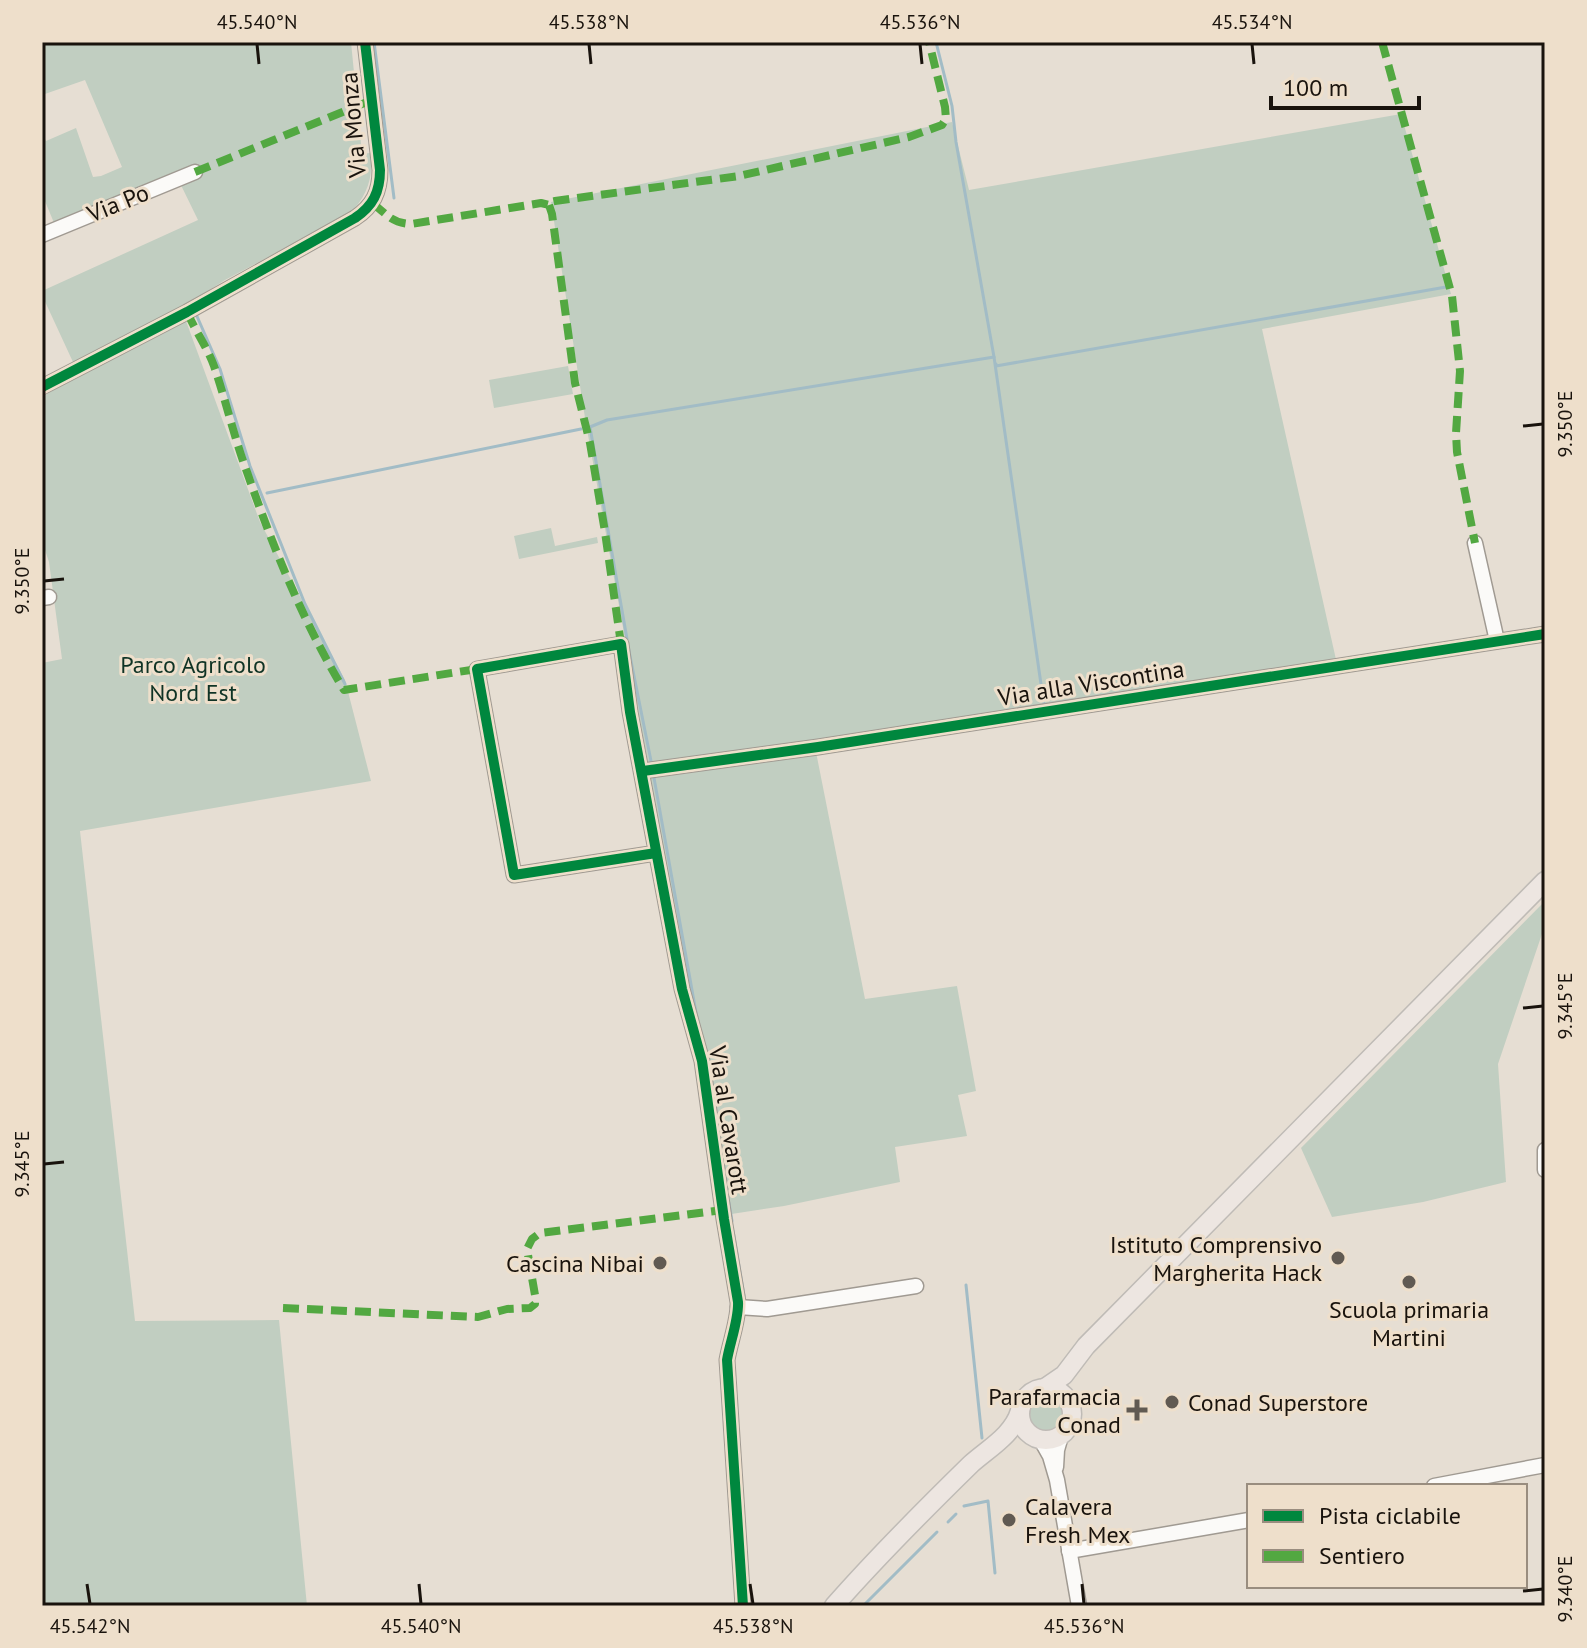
<svg xmlns="http://www.w3.org/2000/svg" width="1587" height="1648" font-family="'PT Sans',sans-serif">
<style>
.green{fill:#c1cec1}
.lines{fill:none;stroke-linecap:round;stroke-linejoin:round}
.stream{stroke:#a2bcc6;stroke-width:3}
.minor-casing{stroke:#a09a92;stroke-width:17}
.major-casing{stroke:#bfbbb6;stroke-width:21}
.minor{stroke:#fbfaf8;stroke-width:14}
.major{stroke:#ede6e1;stroke-width:18}
.quiet{stroke:#52a841;stroke-width:8;stroke-dasharray:16 8;stroke-linecap:butt}
.cycleway-casing{stroke:#eedfcb;stroke-width:15}
.cycleway{stroke:#00873e;stroke-width:10}
.ticks{fill:none;stroke:#19130d;stroke-width:3}
.poi-dot{fill:#615a52;stroke:#eedfcb;stroke-width:3}
.labels{text-anchor:middle;dominant-baseline:central;stroke-width:6;stroke-linejoin:round;paint-order:stroke}
.street-label{font-size:24px;fill:#19130d;stroke:#eedfcb}
.park-label{font-size:24px;fill:#0f3325;stroke:#eedfcb}
.poi-label{font-size:24px;fill:#19130d;stroke:#eedfcb;text-anchor:end}
.neatline{fill:none;stroke:#19130d;stroke-width:3}
.ticks-label{font-size:20px;text-anchor:middle;fill:#19130d}
</style>
<rect width="100%" height="100%" fill="#e6ded3"/>
<g class="green">
<path d="M 42,42 L 351,42 L 362,154 L 370,153 C 374,177 367,197 349,214 L 225,280 L 180,309 L 186,321 L 260,522 L 345,680 L 371,781 L 80,831 L 135,1321 L 279,1320 L 307,1606 L 42,1606 L 42,663 L 62,659 L 49,562 L 42,541 L 42,397 L 79,375 L 42,295 L 42,291 L 198,220 L 178,179 L 57,230 L 42,194 L 42,133 L 46,141 L 76,128 L 93,177 L 101,176 L 122,167 L 85,80 L 42,95 Z"/>
<polygon points="1401,114 1451,294 1262,329 1337,664 648,765 586,424 551,202 952,122 969,190"/>
<polygon points="568,366 573,394 494,408 489,380"/>
<polygon points="551,528 555,546 597,537 598,543 519,559 514,536"/>
<polygon points="816,752 865,999 957,986 976,1091 958,1095 967,1136 895,1147 900,1182 784,1206 725,1215 676,948 649,775"/>
<polygon points="1545,901 1545,925 1498,1064 1506,1182 1423,1202 1332,1217 1301,1148"/>
<circle cx="1046" cy="1414" r="18"/>
</g>
<g class="lines">
<g class="stream">
<polyline points="374,42 394,198"/>
<polyline points="936,42 952,106 956,142 994,357"/>
<polyline points="196,314 220,369 250,466 305,604 345,684"/>
<polyline points="996,364 996,366 1446,287"/>
<polyline points="267,493 581,429"/>
<polyline points="627,639 590,427 607,420 994,357 1044,705"/>
<polyline points="628,646 651,761"/>
<polyline points="654,778 697,1018"/>
<polyline points="729,1203 732,1221"/>
<polyline points="733,1231 744,1296"/>
<polyline points="966,1285 982,1438"/>
<polyline points="964,1506 988,1501 995,1573"/>
<polyline points="948,1522 956,1514"/>
<polyline points="863,1606 937,1532"/>
</g>
<g class="minor-casing">
<g id="minor">
<polyline points="42,235 195,172"/>
<path d="M 42,387 L 187,312 L 355,218 C 373,206 380,192 380,170 L 365,42"/>
<polyline points="1475,543 1497,641"/>
<polyline points="42,598 49,597"/>
<polyline points="643,771 818,747 1545,634"/>
<path d="M 656,853 L 514,875 L 477,669 L 621,644 L 630,712 L 682,989 L 702,1061 L 724,1219 L 738,1302 C 739,1319 730,1342 727,1360 L 743,1606"/>
<polyline points="1545,1150 1545,1170"/>
<polyline points="738,1307 767,1309 916,1286"/>
<polyline points="1041,1440 1050,1456 1057,1480 1079,1606"/>
<polyline points="1056,1467 1057,1450 1061,1436"/>
<polyline points="1434,1486 1545,1465"/>
<polyline points="1069,1551 1249,1520"/>
</g>
</g>
<g class="major-casing">
<g id="major">
<polyline points="1045,1388 1064,1375 1086,1346 1545,881"/>
<circle cx="1046" cy="1414" r="26"/>
<path d="M 834,1606 C 877,1557 924,1510 971,1464 C 989,1448 1013,1435 1020,1411"/>
</g>
</g>
<use href="#minor" class="minor"/>
<use href="#major" class="major"/>
<g class="quiet">
<polyline points="1382,42 1452,296 1460,371 1456,433 1457,452 1475,543"/>
<polyline points="195,172 372,100"/>
<path d="M 372,203 C 387,214 391,223 411,224 L 541,203 L 549,205 L 550,202 L 555,201 L 739,176 L 909,137 L 942,125 L 946,119 L 945,107 L 929,42"/>
<polyline points="549,205 552,214 575,383 590,443 605,532 621,644"/>
<path d="M 187,312 C 195,330 208,349 214,366 C 226,401 234,437 247,472 C 273,547 303,622 344,690 L 477,669"/>
<polyline points="283,1308 478,1317 507,1309 530,1308 535,1304 535,1295 527,1249 532,1239 540,1233 723,1210"/>
</g>
<g class="cycleway-casing">
<g id="cycleway">
<path d="M 42,387 L 187,312 L 355,218 C 373,206 380,192 380,170 L 365,42"/>
<polyline points="643,771 818,747 1545,634"/>
<path d="M 656,853 L 514,875 L 477,669 L 621,644 L 630,712 L 682,989 L 702,1061 L 724,1219 L 738,1302 C 739,1319 730,1342 727,1360 L 743,1606"/>
</g>
</g>
<use href="#cycleway" class="cycleway"/>
</g>
<path class="ticks" d="M 257,44 L 259,64M 589,44 L 591,64M 920,44 L 922,64M 1252,44 L 1254,64M 1523,426 L 1543,424M 44,581 L 64,579M 1523,1008 L 1543,1006M 44,1164 L 64,1162M 87,1584 L 90,1604M 419,1584 L 421,1604M 750,1584 L 753,1604M 1082,1584 L 1084,1604M 1523,1591 L 1543,1589"/>
<g class="poi-dot">
<circle cx="1338" cy="1258" r="8"/>
<circle cx="660" cy="1263" r="8"/>
<circle cx="1409" cy="1282" r="8"/>
<circle cx="1172" cy="1402" r="8"/>
<path d="M1133 1398h8v8h8v8h-8v8h-8v-8h-8v-8h8z"/>
<circle cx="1009" cy="1520" r="8"/>
</g>
<g class="labels">
<g class="street-label">
<text transform="translate(353 125) rotate(-95)">Via Monza</text>
<text transform="translate(118 203) rotate(-22)">Via Po</text>
<text transform="translate(1091 683) rotate(-9)">Via alla Viscontina</text>
<text transform="translate(729 1120) rotate(81)">Via al Cavarott</text>
</g>
<g class="park-label">
<text x="193" y="664">Parco Agricolo<tspan x="193" dy="28">Nord Est</tspan></text>
</g>
<g class="poi-label">
<text x="1322" y="1244">Istituto Comprensivo<tspan x="1322" dy="28">Margherita Hack</tspan></text>
<text x="644" y="1263">Cascina Nibai</text>
<text x="1409" y="1309" text-anchor="middle">Scuola primaria<tspan x="1409" dy="28">Martini</tspan></text>
<text x="1121" y="1396">Parafarmacia<tspan x="1121" dy="28">Conad</tspan></text>
<text x="1188" y="1402" text-anchor="start">Conad Superstore</text>
<text x="1025" y="1506" text-anchor="start">Calavera<tspan x="1025" dy="28">Fresh Mex</tspan></text>
</g>
</g>
<rect width="1587" height="1648" fill="none" stroke="#eedfcb" stroke-width="88"/>
<rect x="1247" y="1484" width="280" height="104" fill="#eedfcb" stroke="#998d7f" stroke-width="2"/>
<rect x="1263" y="1510" width="40" height="12" fill="#00873e" stroke="#998d7f" stroke-width="2"/>
<text x="1319" y="1524" font-size="24" fill="#19130d">Pista ciclabile</text>
<rect x="1263" y="1550" width="40" height="12" fill="#52a841" stroke="#998d7f" stroke-width="2"/>
<text x="1319" y="1564" font-size="24" fill="#19130d">Sentiero</text>
<path d="M1271 96v12h148v-12" fill="none" stroke="#19130d" stroke-width="4"/>
<text x="1283" y="96" font-size="24" fill="#19130d" stroke="#eedfcb" stroke-width="6" paint-order="stroke">100 m</text>
<rect x="44" y="44" width="1499" height="1560" class="neatline"/>
<g class="ticks-label">
<text x="257" y="29">45.540°N</text>
<text x="589" y="29">45.538°N</text>
<text x="920" y="29">45.536°N</text>
<text x="1252" y="29">45.534°N</text>
<text transform="translate(1565 424) rotate(-90)" y="7">9.350°E</text>
<text transform="translate(22 581) rotate(-90)" y="7">9.350°E</text>
<text transform="translate(1565 1006) rotate(-90)" y="7">9.345°E</text>
<text transform="translate(22 1164) rotate(-90)" y="7">9.345°E</text>
<text transform="translate(1565 1589) rotate(-90)" y="7">9.340°E</text>
<text x="90" y="1633">45.542°N</text>
<text x="421" y="1633">45.540°N</text>
<text x="753" y="1633">45.538°N</text>
<text x="1084" y="1633">45.536°N</text>
</g>
</svg>
